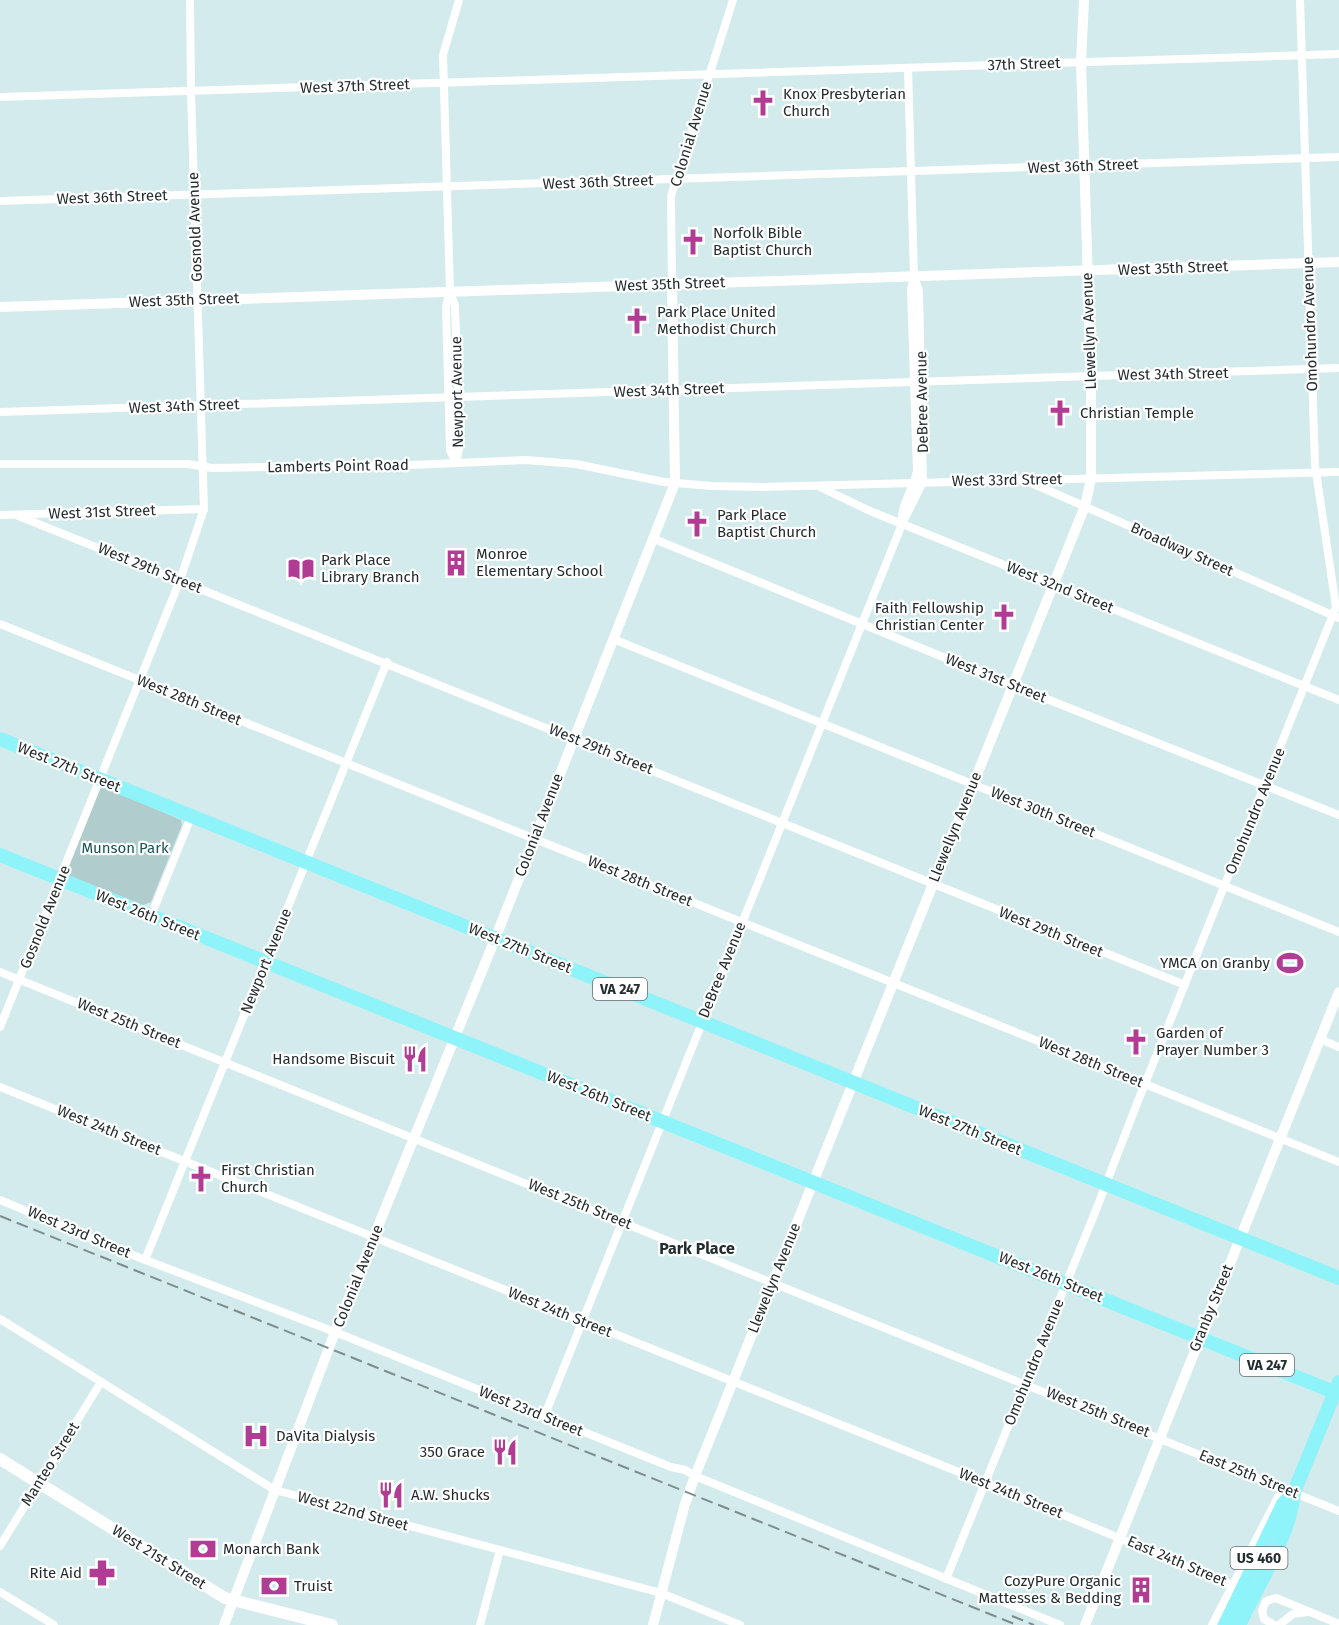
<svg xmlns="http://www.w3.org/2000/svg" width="1339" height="1625" font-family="'Fira Sans',sans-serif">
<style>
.green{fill:#b1cccd}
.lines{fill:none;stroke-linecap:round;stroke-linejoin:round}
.minor{stroke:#fff;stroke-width:8}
.tertiary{stroke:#fff;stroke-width:10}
.secondary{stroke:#fff;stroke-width:12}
.primary{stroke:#8ff4f9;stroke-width:14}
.rail{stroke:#7c8d8e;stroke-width:2;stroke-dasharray:12 6;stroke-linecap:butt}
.labels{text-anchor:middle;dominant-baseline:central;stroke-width:4.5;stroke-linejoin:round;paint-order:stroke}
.shield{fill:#fff;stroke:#666c6d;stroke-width:1.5}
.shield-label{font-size:14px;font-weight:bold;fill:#242d2e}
.street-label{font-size:15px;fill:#242d2e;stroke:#fff}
.poi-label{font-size:15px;fill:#242d2e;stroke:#fff;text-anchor:start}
.park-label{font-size:15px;fill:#195457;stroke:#fff}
.neighbourhood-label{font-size:16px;font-weight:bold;fill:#242d2e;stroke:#fff}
</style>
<rect width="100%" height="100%" fill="#d3ebec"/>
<polygon class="green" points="104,787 181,820 182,825 151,902 143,905 68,876 67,870 100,788"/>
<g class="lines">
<g class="minor">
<polyline points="0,97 1339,54"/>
<polyline points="0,201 1339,157"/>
<polyline points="672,285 671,196 733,0"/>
<polyline points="450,291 455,306 458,390 460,444 456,463"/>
<polyline points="0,412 1339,368"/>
<polyline points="456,463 450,450 446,307 450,291 443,55 459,0"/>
<polyline points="0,464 188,464 212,468 411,465 526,460 576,464 664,482 712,486 763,487 1339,472"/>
<polyline points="1029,482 1339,618"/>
<polyline points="820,487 870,511 1339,700"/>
<polyline points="0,515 204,509"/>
<polyline points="16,515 1185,985"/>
<path d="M 902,517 C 903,501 914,487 917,471 L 911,290 L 914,276 L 908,68"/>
<polyline points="654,539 1019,688 1339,815"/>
<polyline points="0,624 1339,1162"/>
<polyline points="613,639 1339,932"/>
<polyline points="151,916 191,817"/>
<polyline points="0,972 1339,1511"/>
<polyline points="0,1027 180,580 204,509 191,91 190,0"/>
<polyline points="1320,1039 1339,1047"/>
<polyline points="0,1087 986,1483 1233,1585"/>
<polyline points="0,1200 114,1248 335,1332 671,1467 685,1470 695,1476 1060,1625"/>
<polyline points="145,1260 387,662"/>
<polyline points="0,1319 275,1490 661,1593 740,1625"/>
<polyline points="544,1417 902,524 923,482 919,291 914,276"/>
<polyline points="0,1546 101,1382"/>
<polyline points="946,1579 1096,1210 1136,1106 1336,607 1315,465 1300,0"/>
<polyline points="0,1592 54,1625"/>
<polyline points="480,1625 500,1550"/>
<polyline points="1212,1625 1278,1497 1291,1493"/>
<polyline points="1274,1625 1264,1619 1262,1611 1266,1601 1276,1598 1339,1624"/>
<polyline points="1279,1625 1293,1614 1307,1612"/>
</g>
<g class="tertiary">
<polyline points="0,307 1339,262"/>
<polyline points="224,1625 335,1332 495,939 675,483 672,285"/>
<polyline points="653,1625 685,1504 695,1476 1085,506 1091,479 1091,376 1081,63 1084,0"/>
<polyline points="1085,1625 1339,992"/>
</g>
<polyline class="secondary" points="0,1459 225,1598 332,1625"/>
<g class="primary">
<polyline points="0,739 1339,1278"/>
<polyline points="0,855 1339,1394"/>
<polyline points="1225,1625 1283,1504 1294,1492"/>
<path d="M 1239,1625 C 1257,1587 1291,1534 1294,1492 L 1339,1382"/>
</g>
<g class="rail">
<polyline points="0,1216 1017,1625"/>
<polyline points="1012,1616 1034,1625"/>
</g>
</g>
<defs>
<g id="church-bare" transform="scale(2.07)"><path d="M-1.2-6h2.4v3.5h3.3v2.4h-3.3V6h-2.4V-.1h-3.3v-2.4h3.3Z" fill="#b13c93" stroke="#fff" stroke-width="2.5" paint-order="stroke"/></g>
<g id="building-bare" transform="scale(2.07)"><path d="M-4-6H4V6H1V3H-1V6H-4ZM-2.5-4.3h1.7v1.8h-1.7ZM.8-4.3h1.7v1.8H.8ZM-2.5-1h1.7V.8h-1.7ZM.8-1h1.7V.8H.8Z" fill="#b13c93" stroke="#fff" stroke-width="2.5" paint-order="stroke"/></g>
<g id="library-bare" transform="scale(2.07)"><path d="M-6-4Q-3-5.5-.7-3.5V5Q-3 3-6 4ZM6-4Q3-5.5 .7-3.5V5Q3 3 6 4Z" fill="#b13c93" stroke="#fff" stroke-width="2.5" paint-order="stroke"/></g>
<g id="stadium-bare" transform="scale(2.07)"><path d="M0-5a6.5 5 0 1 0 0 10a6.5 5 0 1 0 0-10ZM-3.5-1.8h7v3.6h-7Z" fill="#b13c93" stroke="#fff" stroke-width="2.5" paint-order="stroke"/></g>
<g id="restaurant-bare" transform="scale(2.07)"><path d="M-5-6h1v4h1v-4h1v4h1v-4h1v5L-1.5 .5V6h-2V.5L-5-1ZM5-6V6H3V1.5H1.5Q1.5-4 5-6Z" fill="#b13c93" stroke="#fff" stroke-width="2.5" paint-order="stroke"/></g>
<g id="hospital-bare" transform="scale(2.07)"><path d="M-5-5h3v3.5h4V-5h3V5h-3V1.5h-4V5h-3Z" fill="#b13c93" stroke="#fff" stroke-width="2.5" paint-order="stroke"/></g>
<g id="bank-bare" transform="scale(2.07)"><path d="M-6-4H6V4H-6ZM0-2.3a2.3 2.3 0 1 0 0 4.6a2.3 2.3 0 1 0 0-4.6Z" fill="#b13c93" stroke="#fff" stroke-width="2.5" paint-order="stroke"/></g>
<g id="pharmacy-bare" transform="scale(2.07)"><path d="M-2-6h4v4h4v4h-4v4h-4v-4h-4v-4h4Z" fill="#b13c93" stroke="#fff" stroke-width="2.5" paint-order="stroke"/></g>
</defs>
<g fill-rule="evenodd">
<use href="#church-bare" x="763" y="103"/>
<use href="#church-bare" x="693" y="242"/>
<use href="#church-bare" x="637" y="321"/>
<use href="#church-bare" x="1060" y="413"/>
<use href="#church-bare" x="697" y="524"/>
<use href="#building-bare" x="456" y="563"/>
<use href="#library-bare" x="301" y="569"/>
<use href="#church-bare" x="1004" y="617"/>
<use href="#stadium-bare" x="1290" y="963"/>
<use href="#church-bare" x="1136" y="1042"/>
<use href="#restaurant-bare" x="415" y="1059"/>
<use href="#church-bare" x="201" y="1179"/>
<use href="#hospital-bare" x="256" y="1436"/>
<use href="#restaurant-bare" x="505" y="1452"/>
<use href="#restaurant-bare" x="391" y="1495"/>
<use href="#bank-bare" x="203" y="1549"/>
<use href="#pharmacy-bare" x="102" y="1573"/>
<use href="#bank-bare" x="274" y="1586"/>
<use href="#building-bare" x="1141" y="1590"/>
</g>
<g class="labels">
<g class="shield">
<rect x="593" y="978" width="54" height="22" rx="4.5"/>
<rect x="1240" y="1354" width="54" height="22" rx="4.5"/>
<rect x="1230.5" y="1547" width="57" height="22" rx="4.5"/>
</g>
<g class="shield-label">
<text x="620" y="989">VA 247</text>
<text x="1267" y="1365">VA 247</text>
<text x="1259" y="1558">US 460</text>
</g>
<g class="street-label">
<text transform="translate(1024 64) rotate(-2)">37th Street</text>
<text transform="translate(355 86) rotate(-2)">West 37th Street</text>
<text transform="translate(691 134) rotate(-73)">Colonial Avenue</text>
<text transform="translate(1083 166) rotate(-2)">West 36th Street</text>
<text transform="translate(598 182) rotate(-2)">West 36th Street</text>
<text transform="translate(112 197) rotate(-2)">West 36th Street</text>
<text transform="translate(195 227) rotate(-92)">Gosnold Avenue</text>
<text transform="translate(1173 268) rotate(-2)">West 35th Street</text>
<text transform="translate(670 284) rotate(-2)">West 35th Street</text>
<text transform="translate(184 300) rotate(-2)">West 35th Street</text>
<text transform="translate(1310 324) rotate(-92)">Omohundro Avenue</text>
<text transform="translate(1089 331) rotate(-92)">Llewellyn Avenue</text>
<text transform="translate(1173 374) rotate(-1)">West 34th Street</text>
<text transform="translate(669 390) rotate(-2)">West 34th Street</text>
<text transform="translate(457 392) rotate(-91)">Newport Avenue</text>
<text transform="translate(922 402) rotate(-91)">DeBree Avenue</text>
<text transform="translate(184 406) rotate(-2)">West 34th Street</text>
<text transform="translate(338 466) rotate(-1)">Lamberts Point Road</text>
<text transform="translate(1007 480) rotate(-1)">West 33rd Street</text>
<text transform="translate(102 512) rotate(-2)">West 31st Street</text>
<text transform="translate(1182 549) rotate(24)">Broadway Street</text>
<text transform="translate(150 568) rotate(22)">West 29th Street</text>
<text transform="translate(1060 587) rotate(22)">West 32nd Street</text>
<text transform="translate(996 678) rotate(22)">West 31st Street</text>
<text transform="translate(189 700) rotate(22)">West 28th Street</text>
<text transform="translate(601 749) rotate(22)">West 29th Street</text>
<text transform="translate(69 767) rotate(22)">West 27th Street</text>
<text transform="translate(1255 811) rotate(-68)">Omohundro Avenue</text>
<text transform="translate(1043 812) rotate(22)">West 30th Street</text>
<text transform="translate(539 825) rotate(-69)">Colonial Avenue</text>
<text transform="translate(955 827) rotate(-68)">Llewellyn Avenue</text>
<text transform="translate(640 881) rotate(22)">West 28th Street</text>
<text transform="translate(148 915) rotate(22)">West 26th Street</text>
<text transform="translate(45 917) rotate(-68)">Gosnold Avenue</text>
<text transform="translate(1051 932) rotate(22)">West 29th Street</text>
<text transform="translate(520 948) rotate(22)">West 27th Street</text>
<text transform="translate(266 961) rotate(-68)">Newport Avenue</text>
<text transform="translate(722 970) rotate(-68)">DeBree Avenue</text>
<text transform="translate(129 1023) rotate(22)">West 25th Street</text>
<text transform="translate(1091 1062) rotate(22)">West 28th Street</text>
<text transform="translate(599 1096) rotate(22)">West 26th Street</text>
<text transform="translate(109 1130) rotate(22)">West 24th Street</text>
<text transform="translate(970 1130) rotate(22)">West 27th Street</text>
<text transform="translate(580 1204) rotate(22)">West 25th Street</text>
<text transform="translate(79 1232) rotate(23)">West 23rd Street</text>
<text transform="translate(358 1276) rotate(-68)">Colonial Avenue</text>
<text transform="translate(1051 1277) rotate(22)">West 26th Street</text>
<text transform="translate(774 1278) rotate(-68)">Llewellyn Avenue</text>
<text transform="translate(1211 1308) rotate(-68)">Granby Street</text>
<text transform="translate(560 1312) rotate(22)">West 24th Street</text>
<text transform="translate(1034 1362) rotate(-68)">Omohundro Avenue</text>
<text transform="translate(531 1411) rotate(22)">West 23rd Street</text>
<text transform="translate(1098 1412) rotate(22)">West 25th Street</text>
<text transform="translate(50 1464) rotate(-58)">Manteo Street</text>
<text transform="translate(1249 1474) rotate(22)">East 25th Street</text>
<text transform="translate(1011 1493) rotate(22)">West 24th Street</text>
<text transform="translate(353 1511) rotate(15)">West 22nd Street</text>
<text transform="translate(159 1557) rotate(32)">West 21st Street</text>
<text transform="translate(1177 1561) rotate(23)">East 24th Street</text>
</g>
<g class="poi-label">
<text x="783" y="94">Knox Presbyterian<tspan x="783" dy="17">Church</tspan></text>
<text x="713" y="233">Norfolk Bible<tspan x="713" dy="17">Baptist Church</tspan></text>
<text x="657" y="312">Park Place United<tspan x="657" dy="17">Methodist Church</tspan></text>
<text x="1080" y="413">Christian Temple</text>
<text x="717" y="515">Park Place<tspan x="717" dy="17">Baptist Church</tspan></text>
<text x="476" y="554">Monroe<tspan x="476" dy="17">Elementary School</tspan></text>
<text x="321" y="560">Park Place<tspan x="321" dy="17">Library Branch</tspan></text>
<text x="984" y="608" text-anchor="end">Faith Fellowship<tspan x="984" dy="17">Christian Center</tspan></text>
<text x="1270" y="963" text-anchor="end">YMCA on Granby</text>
<text x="1156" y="1033">Garden of<tspan x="1156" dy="17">Prayer Number 3</tspan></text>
<text x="395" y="1059" text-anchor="end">Handsome Biscuit</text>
<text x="221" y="1170">First Christian<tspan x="221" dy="17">Church</tspan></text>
<text x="276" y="1436">DaVita Dialysis</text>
<text x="485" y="1452" text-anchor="end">350 Grace</text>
<text x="411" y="1495">A.W. Shucks</text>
<text x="223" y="1549">Monarch Bank</text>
<text x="82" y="1573" text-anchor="end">Rite Aid</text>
<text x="1121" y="1581" text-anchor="end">CozyPure Organic<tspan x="1121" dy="17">Mattesses &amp; Bedding</tspan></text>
<text x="294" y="1586">Truist</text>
</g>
<g class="park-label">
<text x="125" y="848">Munson Park</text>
</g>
<g class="neighbourhood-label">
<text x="697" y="1248">Park Place</text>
</g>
</g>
</svg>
